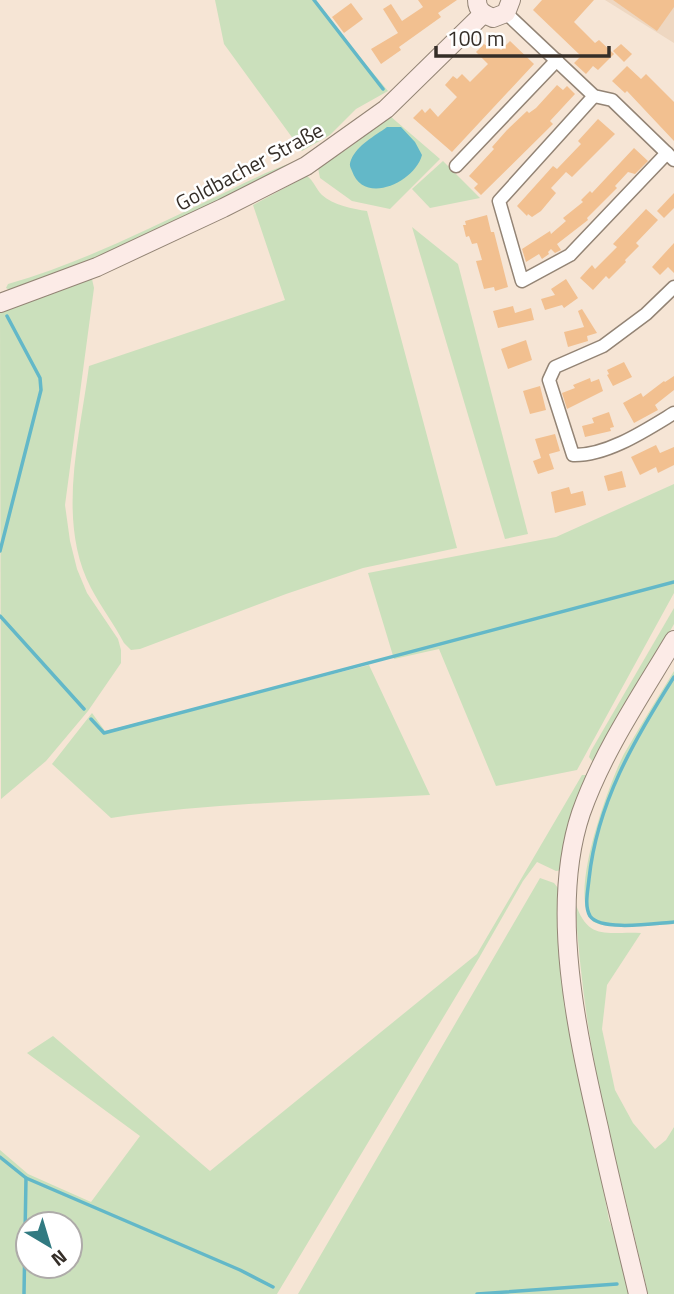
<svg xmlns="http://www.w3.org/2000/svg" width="674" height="1294" font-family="'Titillium Web',sans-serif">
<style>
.built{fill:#eed7c1}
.green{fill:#cbe0bc;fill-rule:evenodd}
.water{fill:#63b8c8}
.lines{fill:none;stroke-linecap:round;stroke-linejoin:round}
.stream{stroke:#63b8c8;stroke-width:3.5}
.building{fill:#f2c090}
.street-casing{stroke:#938475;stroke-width:15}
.secondary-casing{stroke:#938475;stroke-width:20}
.street{stroke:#fff;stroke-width:12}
.secondary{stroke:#fcebe7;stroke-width:18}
.labels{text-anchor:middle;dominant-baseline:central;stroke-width:5;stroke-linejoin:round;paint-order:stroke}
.street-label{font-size:21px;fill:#352e28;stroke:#fff}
</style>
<rect width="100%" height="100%" fill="#f6e5d5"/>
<polygon class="built" points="605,0 674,0 674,43"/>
<g class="green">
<polygon points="215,0 316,0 319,8 388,91 356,109 330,135 302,151 224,44"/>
<polygon points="390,116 440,159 390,209 352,201 320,178 318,168 350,147"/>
<path d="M 297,161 L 205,213 L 13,292 L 6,288 L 8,284 C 78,264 142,232 207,201 C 237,187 266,171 297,161 Z"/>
<polygon points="443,161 480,198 430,208 412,189"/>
<path d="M 307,176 C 314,181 316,189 322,195 C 333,205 353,209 367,211 L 457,548 L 363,568 L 286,594 L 140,649 L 131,650 L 124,643 C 114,624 101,607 91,588 C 56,521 80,437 89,366 L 285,300 L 253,205 Z"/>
<polygon points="412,227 458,264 528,534 505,539"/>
<polygon points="86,278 92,279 94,288 65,505 70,541 77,569 87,593 118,639 121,650 121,663 88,711 46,761 1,799 0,309"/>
<polygon points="674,484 674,593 577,770 496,786 439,649 394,659 368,573 556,537"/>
<polygon points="674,608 674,624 597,760 593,762 589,757 591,751"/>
<path d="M 369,665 L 430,795 C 323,801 217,802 111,818 L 52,764 L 92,713 L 105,731 Z"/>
<path d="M 674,671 L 674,924 C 659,925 604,929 594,922 C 565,901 610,781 624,754 C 640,726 657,699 674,671 Z"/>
<path d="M 582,775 L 589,775 L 563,870 L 556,871 L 537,862 L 523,881 L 479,958 L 277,1294 L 0,1294 L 0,1150 L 28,1174 L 91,1202 L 140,1136 L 27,1053 L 53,1036 L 210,1171 L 477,954 ZM 28,1224 L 70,1224 L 70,1266 L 28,1266 Z"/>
<polygon points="540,878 554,883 562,893 568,1000 609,1220 621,1252 630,1294 298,1294"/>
<path d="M 575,902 C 588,942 607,931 641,933 L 607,985 L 602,1029 L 615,1090 L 633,1123 L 655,1149 L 666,1140 L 674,1127 L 674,1294 L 648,1294 C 636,1240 622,1187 609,1134 C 591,1059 580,979 575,902 Z"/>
</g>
<path class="water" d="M 387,127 L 401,127 L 415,142 L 422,155 C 415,182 364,206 352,171 C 350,166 349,165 351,160 C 357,145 375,136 387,127 Z"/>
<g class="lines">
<g class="stream">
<polyline points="314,0 383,89"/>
<polyline points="0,551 41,390 40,378 7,316"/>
<polyline points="0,616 84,709"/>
<path d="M 674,677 C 634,740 597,803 589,879 C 588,890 584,906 590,916 C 601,932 657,923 674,922"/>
<polyline points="91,719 104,733 674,582"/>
<polyline points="0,1157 26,1178 240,1270 273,1287"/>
<polyline points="24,1294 26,1178"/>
<polyline points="477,1294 617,1284"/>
</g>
</g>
<g class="building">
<polygon points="418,0 457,0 438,13 441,17 399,47 401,50 381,64 371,49 398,33 383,9 391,4 402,21 423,7"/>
<polygon points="542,0 594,0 574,22 595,43 599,40 614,54 598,70 593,66 586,74 574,63 581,56 533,10"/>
<polygon points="613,0 674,0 674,7 657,31"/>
<polygon points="351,3 363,19 344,33 332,17"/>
<polygon points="510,41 534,64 452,152 413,118 422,109 425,113 430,108 438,117 457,97 445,85 453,76 457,79 462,74 470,82 488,64 476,52 484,44 488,47 492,42 501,50"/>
<polygon points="621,44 632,54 624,62 613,51"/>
<polygon points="627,66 641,79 646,74 674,102 674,141 627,91 625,93 612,81"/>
<polygon points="557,85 563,90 567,86 575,94 550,121 553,124 481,195 474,188 478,184 469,176 494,149 492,147 507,130 527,111 529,113 536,108"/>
<polygon points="598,119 615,134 572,177 566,172 551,188 556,193 541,211 532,217 528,214 527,216 517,206 553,166 557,169 581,144 578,141"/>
<polygon points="634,148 648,161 635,174 628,172 615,186 617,188 587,218 588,220 557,244 561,250 555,253 551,249 548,252 549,254 542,259 539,254 526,262 522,249 550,231 551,234 566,221 563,218 583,202 581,200 590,191 592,193"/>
<polygon points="674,193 674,208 664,218 657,211"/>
<polygon points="646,209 658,220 636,243 639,246 625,260 626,262 609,279 606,276 593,290 580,278 592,265 595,269 617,247 613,244"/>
<polygon points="487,215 491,232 494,232 508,287 495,291 494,287 484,289 476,261 482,260 477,243 472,244 469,236 466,237 463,225 466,225 465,221"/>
<polygon points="674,243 674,273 668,267 660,275 652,267"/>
<polygon points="566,279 578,298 564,308 562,305 545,310 541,299 555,295 551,289"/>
<polygon points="513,306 515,313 531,308 534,320 498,328 493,311"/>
<polygon points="582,309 597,333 587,336 588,341 568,347 564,332 584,327 578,311"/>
<polygon points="526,340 532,360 508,369 501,349"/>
<polygon points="624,362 632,377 613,386 607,375 609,374 607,370"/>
<polygon points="674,376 674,390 655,405 658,410 634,423 623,403 641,393 643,397 664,381 665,382"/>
<polygon points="590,378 591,382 599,379 603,391 567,409 562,393 575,388 573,385"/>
<polygon points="540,386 546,410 530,414 523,391"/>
<polygon points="609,412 614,427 610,428 611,431 585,437 582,426 594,423 592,418"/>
<polygon points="555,434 560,451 549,454 554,469 538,474 533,461 541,458 535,439"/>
<polygon points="656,445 660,453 674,447 674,465 658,473 656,467 640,475 631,457"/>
<polygon points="622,471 626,487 608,491 604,476"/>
<polygon points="569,487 571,494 583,491 586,505 555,513 551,492"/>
</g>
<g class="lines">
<g class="street-casing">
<g id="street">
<polyline points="506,13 594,96 612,100 674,160"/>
<polyline points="594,96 499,201 522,281 570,255 667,153"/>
<polyline points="456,166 557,60"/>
<path d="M 674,287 L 646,314 L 603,346 L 555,367 L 549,380 L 573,455 C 607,456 646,430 674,413"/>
</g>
</g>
<g class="secondary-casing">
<g id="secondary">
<path d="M 477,0 C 477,11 484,14 493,18 L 506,13 L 511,0"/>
<polyline points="0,303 97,267 223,208 306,166 386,109 483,14"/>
<path d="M 638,1294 C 625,1239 611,1184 599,1128 C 577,1033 549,908 581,813 C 603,751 640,697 674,640"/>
</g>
</g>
<use href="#street" class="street"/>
<use href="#secondary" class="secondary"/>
</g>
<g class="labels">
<g class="street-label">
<text transform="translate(249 166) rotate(-28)">Goldbacher Straße</text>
</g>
</g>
<g transform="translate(49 1245) rotate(142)"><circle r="33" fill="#ffffff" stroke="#aeaba9" stroke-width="2"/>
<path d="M0-5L12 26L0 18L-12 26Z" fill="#317a81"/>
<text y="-10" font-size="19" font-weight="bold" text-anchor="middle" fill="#352e28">N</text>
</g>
<path d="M436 46v10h173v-10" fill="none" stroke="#352e28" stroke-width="3.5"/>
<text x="447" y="46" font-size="21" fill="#352e28" stroke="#ffffff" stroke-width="5" paint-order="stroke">100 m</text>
</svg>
